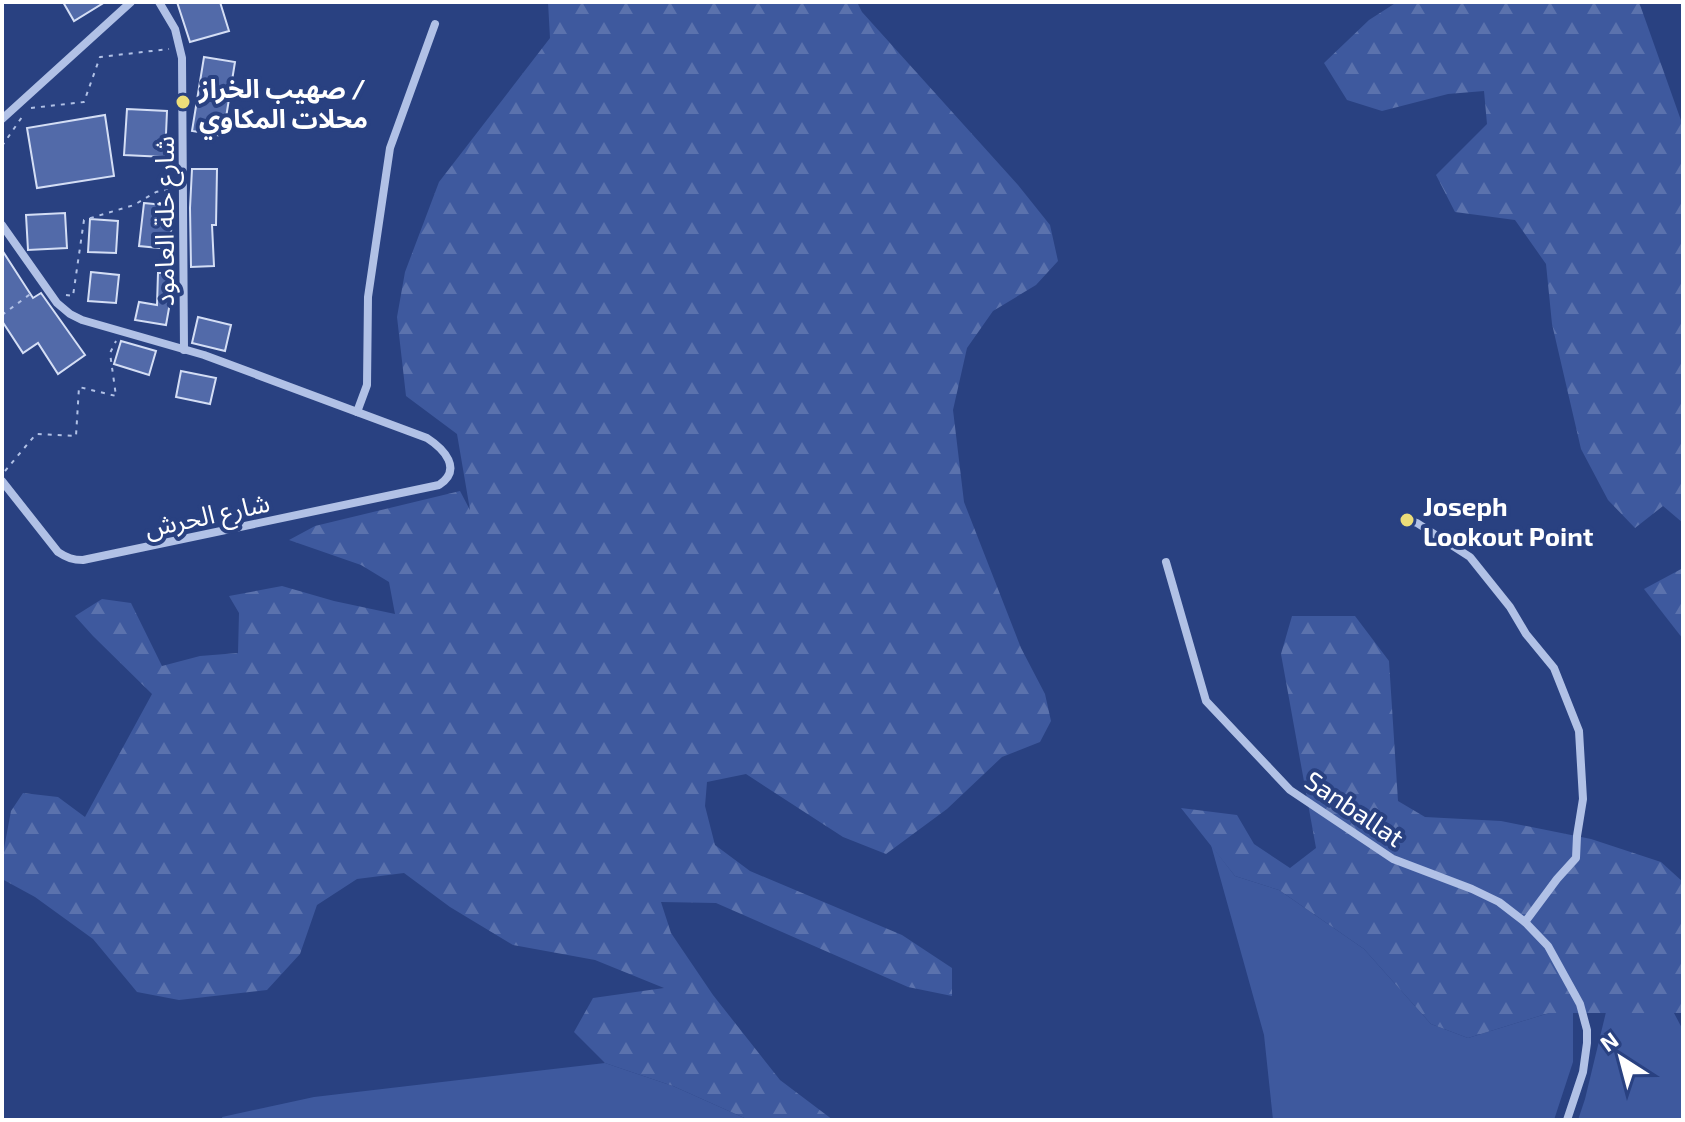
<svg xmlns="http://www.w3.org/2000/svg" width="1685" height="1122" font-family="'Exo 2','Noto Sans Arabic',sans-serif">
<style>
.green{fill:#3e599e}
.forest{fill:url(#forest-firs)}
.building{fill:#526aa9;stroke:#d4def5;stroke-width:2}
.lines{fill:none;stroke-linecap:round;stroke-linejoin:round}
.path{stroke:#b1c1e6;stroke-width:2;stroke-dasharray:4 6;stroke-linecap:butt}
.street{stroke:#b1c1e6;stroke-width:8}
.poi-dot{fill:#ecdd79;stroke:#294181;stroke-width:3}
.labels{text-anchor:middle;dominant-baseline:central;stroke-width:8;stroke-linejoin:round;paint-order:stroke}
.poi-label{font-size:26px;font-weight:bold;fill:#fff;stroke:#294181;text-anchor:start}
.street-label{font-size:26px;fill:#fff;stroke:#294181}
</style>
<defs>
<pattern id="forest-firs" width="22" height="20" patternUnits="userSpaceOnUse" patternTransform="scale(2)"><rect width="22" height="20" fill="#3e599e"/><path d="M5 1l3.5 6h-7zM16 11l3.5 6h-7z" fill="#5b72ad"/></pattern>
</defs>
<rect width="100%" height="100%" fill="#294181"/>
<g class="green">
<polygon points="1211,845 1235,876 1279,890 1364,949 1431,1024 1468,1038 1549,1013 1573,1012 1573,1062 1554,1120 1273,1120 1264,1035"/>
<polygon points="1606,1012 1674,1013 1683,1030 1683,1120 1578,1120 1585,1099"/>
<polygon points="605,1063 673,1086 749,1120 223,1120 222,1117 314,1097"/>
</g>
<g class="forest">
<polygon points="548,2 857,2 862,12 1018,185 1050,225 1058,261 1036,285 993,311 967,348 953,410 964,502 1021,648 1045,694 1051,721 1040,742 1002,757 947,809 886,854 843,837 746,774 707,782 705,806 715,845 750,871 902,935 952,968 952,996 908,987 716,903 661,902 671,933 713,995 780,1080 833,1120 749,1120 673,1086 605,1063 574,1032 593,998 664,988 595,960 513,945 450,907 404,873 357,879 317,905 300,954 267,990 179,1000 137,992 93,939 35,897 2,879 2,859 11,811 23,793 58,797 85,817 152,694 93,636 75,616 102,599 131,603 162,666 200,656 238,653 239,613 229,596 282,586 334,601 395,614 389,582 361,565 289,540 315,526 460,491 470,510 457,434 406,396 397,317 405,272 439,182 550,38"/>
<polygon points="1397,2 1639,2 1683,126 1683,523 1663,506 1635,528 1608,500 1581,449 1552,324 1546,264 1515,220 1455,212 1436,175 1487,124 1484,91 1448,94 1382,111 1347,100 1324,63 1369,20"/>
<polygon points="1683,568 1683,639 1644,589"/>
<polygon points="1292,616 1355,616 1389,661 1398,801 1425,817 1501,821 1591,839 1661,862 1683,882 1683,1013 1549,1013 1468,1038 1431,1024 1364,949 1279,890 1235,876 1181,808 1237,815 1254,844 1290,868 1316,848 1281,654"/>
</g>
<g class="building">
<polygon points="63,2 105,2 74,21"/>
<polygon points="177,2 220,2 229,31 190,42"/>
<polygon points="204,57 235,62 223,136 192,131"/>
<polygon points="127,109 167,111 165,157 124,155"/>
<polygon points="105,115 114,176 37,188 27,128"/>
<polygon points="192,169 217,169 216,225 212,225 214,266 191,267 190,208"/>
<polygon points="144,203 174,206 169,249 139,246"/>
<polygon points="65,213 67,248 28,250 26,215"/>
<polygon points="90,219 118,221 116,253 88,252"/>
<polygon points="2,250 33,298 41,293 85,355 58,374 38,343 23,353 2,321"/>
<polygon points="91,272 119,275 116,303 88,301"/>
<polygon points="158,273 176,273 175,297 171,297 166,325 135,320 139,302 157,305"/>
<polygon points="198,317 231,325 225,351 192,343"/>
<polygon points="121,341 156,351 149,375 114,364"/>
<polygon points="181,371 216,378 210,404 176,397"/>
</g>
<g class="lines">
<g class="path">
<polyline points="31,108 84,102 100,57 169,49"/>
<polyline points="2,146 22,117"/>
<polyline points="66,295 73,296 84,220 134,205 156,192 172,189"/>
<polyline points="2,315 33,292"/>
<polyline points="5,471 36,434 76,436 79,387 116,396 110,353 116,341"/>
</g>
<g class="street">
<polyline points="159,2 175,29 182,58 184,350"/>
<polyline points="2,119 131,2"/>
<path d="M 2,225 L 57,303 L 70,314 L 82,320 L 204,355 L 427,438 C 444,449 463,469 439,485 L 83,560 C 73,560 67,558 58,552 L 2,481"/>
<polyline points="357,412 367,385 368,297 390,148 435,24"/>
<polyline points="1407,520 1417,523 1470,557 1510,607 1526,634 1554,668 1579,731 1583,799 1577,836 1576,858 1557,879 1525,922"/>
<polyline points="1166,562 1206,701 1290,790 1393,859 1472,889 1499,902 1525,922 1548,946 1580,1004 1587,1030 1587,1043 1583,1072 1567,1120"/>
</g>
</g>
<g class="poi-dot">
<circle cx="183" cy="102" r="8"/>
<circle cx="1407" cy="520" r="8"/>
</g>
<g class="labels">
<g class="poi-label">
<text x="199" y="87">صهيب الخراز /<tspan x="199" dy="30">محلات المكاوي</tspan></text>
<text x="1423" y="505">Joseph<tspan x="1423" dy="30">Lookout Point</tspan></text>
</g>
<g class="street-label">
<text transform="translate(163 221) rotate(-90)">شارع خلة العامود</text>
<text transform="translate(207 514) rotate(-12)">شارع الحرش</text>
<text transform="translate(1355 808) rotate(34)">Sanballat</text>
</g>
</g>
<rect width="1685" height="1122" fill="none" stroke="#ffffff" stroke-width="8"/>
<g transform="translate(1621 1058) rotate(324)" stroke="#294181" stroke-width="6" paint-order="stroke">
<path d="M0-6L14 30L0 20L-14 30Z" fill="#ffffff"/>
<text y="-12" font-size="22" font-weight="bold" text-anchor="middle" fill="#ffffff">N</text>
</g>
</svg>
